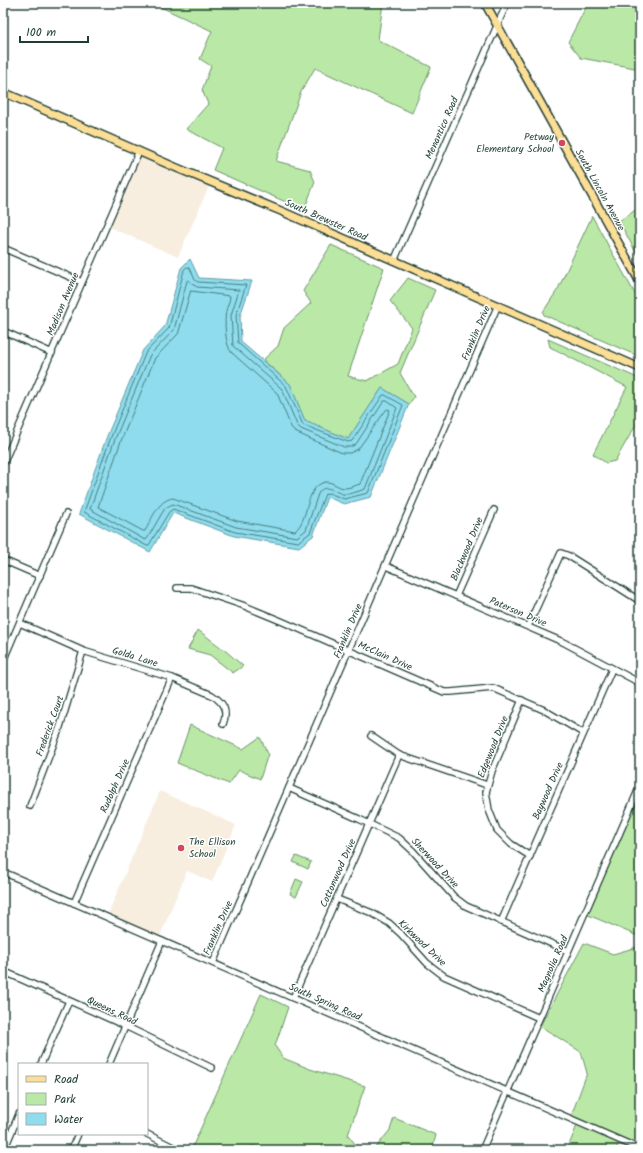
<svg xmlns="http://www.w3.org/2000/svg" width="643" height="1153" font-family="Kalam,sans-serif">
<style>
.built{fill:#f7eee0}
.green{fill:#bae8a6;stroke:#6c926d}
.water{fill:#8edced;stroke:#629ca3}
.lines{fill:none;stroke-linecap:round;stroke-linejoin:round}
.shore{stroke:#4b7d7e;stroke-width:1}
.minor-casing{stroke:#1f3d34;stroke-width:8}
.major-casing{stroke:#1f3d34;stroke-width:10}
.minor{stroke:#fff;stroke-width:5.5}
.major{stroke:#fcde96;stroke-width:7}
.poi-dot{fill:#d1495b;stroke:#fff;stroke-width:1.5}
.labels{text-anchor:middle;dominant-baseline:central;stroke-width:3;stroke-linejoin:round;paint-order:stroke}
.street-label{font-size:10px;fill:#1f3d34;stroke:#fff}
.poi-label{font-size:10px;fill:#1f3d34;stroke:#fff;text-anchor:end}
</style>
<rect width="100%" height="100%" fill="#fff"/>
<filter id="ink" filterUnits="userSpaceOnUse"><feTurbulence type="fractalNoise" baseFrequency=".025" numOctaves="2"/><feDisplacementMap in="SourceGraphic" scale="8" xChannelSelector="R" yChannelSelector="G"/><feConvolveMatrix kernelMatrix="1 2 1 2 8 2 1 2 1" color-interpolation-filters="sRGB"/></filter>
<g filter="url(#ink)">
<g class="built">
<polygon points="141,155 210,184 178,257 109,227"/>
<polygon points="160,791 236,825 212,882 187,871 160,936 108,914"/>
</g>
<g class="green">
<polygon points="152,3 383,3 378,40 431,67 412,113 315,68 301,92 276,161 310,170 315,182 304,210 213,170 222,148 186,129 208,104 202,90 211,66 200,59 212,31"/>
<polygon points="588,3 640,3 640,69 581,58 568,42"/>
<polygon points="640,207 640,260 619,221"/>
<polygon points="592,216 640,303 640,357 544,315 543,312 558,289"/>
<polygon points="331,245 384,268 348,376 367,381 398,364 412,328 390,301 408,278 435,290 400,373 414,397 409,404 382,388 348,439 305,421 290,384 263,360 278,346 284,328 311,303 303,291"/>
<polygon points="548,339 640,379 640,418 615,461 606,463 593,454 627,387 550,347"/>
<polygon points="198,630 227,652 243,666 233,673 210,655 188,649"/>
<polygon points="190,725 243,749 260,737 268,754 260,779 239,770 229,784 177,763"/>
<polygon points="636,796 640,797 640,937 586,914"/>
<polygon points="296,856 311,862 308,869 293,862"/>
<polygon points="296,879 303,882 296,897 290,894"/>
<polygon points="640,941 640,1150 619,1141 616,1150 567,1150 578,1123 570,1119 587,1073 581,1052 540,1026 584,943 613,954 637,947"/>
<polygon points="261,994 288,1007 275,1046 283,1058 310,1069 365,1086 348,1135 360,1150 259,1150 255,1146 246,1147 244,1150 191,1150"/>
<polygon points="394,1118 436,1135 432,1150 369,1150 374,1150 390,1130"/>
</g>
<polygon class="water" points="190,259 199,278 252,281 240,316 241,342 290,384 305,421 348,439 382,388 409,404 371,497 344,504 327,497 313,536 299,547 234,536 173,513 150,552 79,514 107,436 143,350 165,326 181,268"/>
<g class="lines">
<g class="shore">
<polygon points="187,267 190,268 195,280 198,282 246,285 236,315 238,343 286,386 303,425 348,442 352,441 383,395 385,395 403,405 368,493 344,499 329,493 325,494 310,533 298,542 235,532 173,509 169,512 149,545 147,546 84,512 111,437 146,352 169,328 184,270"/>
<path d="M 188,280 L 197,287 L 239,290 L 231,315 L 233,346 L 282,389 L 297,425 L 301,429 L 344,447 L 351,447 L 356,444 L 384,401 L 387,401 L 397,408 L 365,489 C 359,491 349,495 343,494 C 334,492 325,482 318,494 L 306,530 L 297,537 L 236,527 L 173,504 L 165,508 L 147,539 L 145,540 L 90,509 L 115,439 L 150,355 L 174,330 L 187,281 Z"/>
<path d="M 191,291 L 230,296 C 230,301 227,306 226,311 C 224,321 225,346 232,353 L 277,393 L 291,427 L 295,432 L 342,453 L 350,453 L 358,449 L 386,410 L 388,409 L 390,410 L 360,484 C 356,485 350,488 345,488 C 337,488 331,479 322,483 C 305,490 309,520 295,531 L 237,521 L 173,498 C 158,500 152,519 145,531 L 143,531 L 98,507 L 121,441 L 155,358 L 178,334 Z"/>
</g>
<g class="minor-casing">
<g id="minor">
<polyline points="3,248 82,282"/>
<polyline points="394,261 507,3"/>
<polyline points="3,331 52,353"/>
<polyline points="3,464 139,151"/>
<polyline points="3,560 40,576"/>
<polyline points="386,566 563,642 640,683"/>
<polyline points="177,588 191,588 242,605 281,621 444,692 451,692 493,688 544,710 583,733"/>
<polyline points="456,596 494,510"/>
<path d="M 20,623 L 83,651 L 172,678 L 212,695 C 224,703 228,711 223,724"/>
<polyline points="528,626 561,553 569,556 640,601"/>
<polyline points="3,661 66,514"/>
<polyline points="522,700 492,771 486,792 489,810 497,830 511,844 530,856"/>
<polyline points="371,736 399,755 487,785"/>
<polyline points="289,788 359,819 399,838 413,851 454,897 466,906 568,951"/>
<polyline points="30,806 60,727 83,651"/>
<polyline points="3,872 640,1149"/>
<polyline points="337,899 372,913 389,923 401,934 427,963 444,976 539,1018"/>
<polyline points="74,903 172,678"/>
<polyline points="501,922 612,669"/>
<polyline points="213,963 498,305"/>
<polyline points="3,971 119,1023 212,1068"/>
<polyline points="293,998 399,755"/>
<polyline points="41,1064 69,1001"/>
<polyline points="109,1064 162,941"/>
<polyline points="147,1134 179,1150"/>
<polyline points="4,1150 19,1114"/>
<polyline points="71,1150 78,1134"/>
<polyline points="482,1150 640,786"/>
</g>
</g>
<g class="major-casing">
<g id="major">
<polyline points="485,3 640,282"/>
<polyline points="3,92 177,168 281,211 640,368"/>
</g>
</g>
<use href="#minor" class="minor"/>
<use href="#major" class="major"/>
</g>
</g>
<g class="poi-dot">
<circle cx="562" cy="143" r="4"/>
<circle cx="181" cy="848" r="4"/>
</g>
<g class="labels">
<g class="street-label">
<text transform="translate(442 128) rotate(-66)">Menantico Road</text>
<text transform="translate(600 190) rotate(61)">South Lincoln Avenue</text>
<text transform="translate(326 220) rotate(24)">South Brewster Road</text>
<text transform="translate(63 304) rotate(-67)">Madison Avenue</text>
<text transform="translate(476 333) rotate(-67)">Franklin Drive</text>
<text transform="translate(467 549) rotate(-67)">Blackwood Drive</text>
<text transform="translate(518 612) rotate(23)">Paterson Drive</text>
<text transform="translate(348 631) rotate(-67)">Franklin Drive</text>
<text transform="translate(385 656) rotate(24)">McClain Drive</text>
<text transform="translate(135 657) rotate(17)">Golda Lane</text>
<text transform="translate(50 726) rotate(-70)">Frederick Court</text>
<text transform="translate(493 747) rotate(-68)">Edgewood Drive</text>
<text transform="translate(115 786) rotate(-66)">Rudolph Drive</text>
<text transform="translate(548 791) rotate(-66)">Baywood Drive</text>
<text transform="translate(435 863) rotate(47)">Sherwood Drive</text>
<text transform="translate(338 873) rotate(-66)">Cottonwood Drive</text>
<text transform="translate(218 928) rotate(-66)">Franklin Drive</text>
<text transform="translate(422 943) rotate(44)">Kirkwood Drive</text>
<text transform="translate(553 964) rotate(-66)">Magnolia Road</text>
<text transform="translate(325 1002) rotate(24)">South Spring Road</text>
<text transform="translate(112 1011) rotate(25)">Queens Road</text>
</g>
<g class="poi-label">
<text x="554" y="137">Petway<tspan x="554" dy="12">Elementary School</tspan></text>
<text x="189" y="842" text-anchor="start">The Ellison<tspan x="189" dy="12">School</tspan></text>
</g>
</g>
<rect width="643" height="1153" fill="none" stroke="#fff" stroke-width="16"/>
<rect x="8" y="8" width="627" height="1137" fill="none" stroke="#1f3d34" stroke-width="1.5" filter="url(#ink)"/>
<rect x="18" y="1063" width="130" height="72" fill="#ffffff" stroke="#a5b1ae"/>
<rect x="26" y="1076" width="20" height="6" fill="#fcde96" stroke="#a5b1ae"/>
<text x="54" y="1083" font-size="12" fill="#1f3d34">Road</text>
<rect x="26" y="1093" width="20" height="12" fill="#bae8a6" stroke="#a5b1ae"/>
<text x="54" y="1103" font-size="12" fill="#1f3d34">Park</text>
<rect x="26" y="1113" width="20" height="12" fill="#8edced" stroke="#a5b1ae"/>
<text x="54" y="1123" font-size="12" fill="#1f3d34">Water</text>
<path d="M20 36v6h68v-6" fill="none" stroke="#1f3d34" stroke-width="2"/>
<text x="26" y="36" font-size="12" fill="#1f3d34" stroke="#ffffff" stroke-width="3" paint-order="stroke">100 m</text>
</svg>
